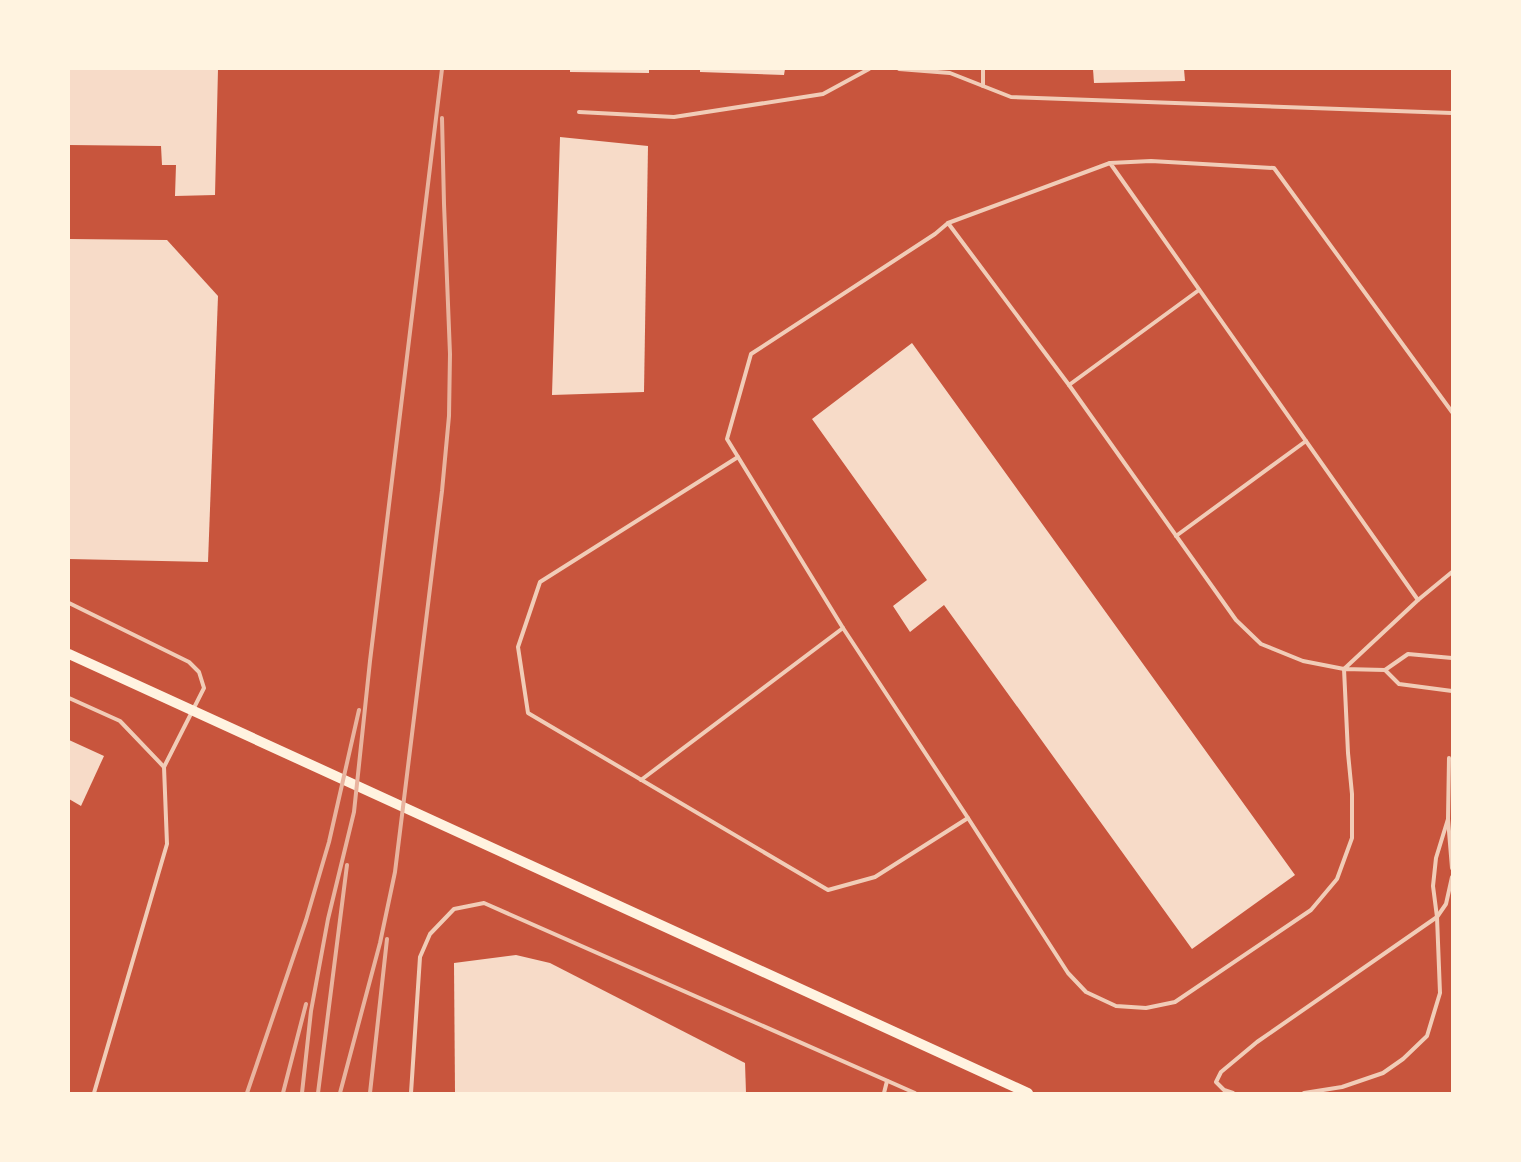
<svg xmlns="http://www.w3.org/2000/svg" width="1521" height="1162" font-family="Manrope,sans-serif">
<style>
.building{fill:#f7dbc8}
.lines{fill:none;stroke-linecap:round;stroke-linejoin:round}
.service{stroke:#f1ccb7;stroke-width:4}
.secondary{stroke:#fff3e0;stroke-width:10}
.rail{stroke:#e9b49f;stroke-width:4}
</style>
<rect width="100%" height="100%" fill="#c8553d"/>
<g class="building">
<polygon points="69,69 218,69 215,195 175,196 176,165 162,165 161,146 69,145"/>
<polygon points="570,69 649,69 649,73 570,72"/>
<polygon points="700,69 785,69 784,75 700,72"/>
<polygon points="1093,69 1184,69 1185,81 1094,83"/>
<polygon points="560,137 648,146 644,392 552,395"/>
<polygon points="69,239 167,240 218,296 208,562 69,559"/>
<polygon points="912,343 1295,875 1192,949 944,605 910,632 893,606 927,580 812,419"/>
<polygon points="69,740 104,756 81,806 69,799"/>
<polygon points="516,955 550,963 745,1063 746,1093 455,1093 454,963"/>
</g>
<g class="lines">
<g class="service">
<polyline points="899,69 950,73 1011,97 1452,113"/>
<polyline points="983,69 983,86"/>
<polyline points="579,112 674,117 823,94 869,69"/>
<polyline points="948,223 1110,163"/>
<polyline points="1069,385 1199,290"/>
<polyline points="738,457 540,582 518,647 528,713 828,890 875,877 968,818"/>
<polyline points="1176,536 1306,441"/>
<polyline points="1452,572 1418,600 1344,669 1348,753 1352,794 1352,838 1337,879 1311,910 1175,1002 1146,1008 1116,1006 1086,992 1068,973 968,818 843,628 727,439 751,354 935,234 948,223 1069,385 1236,620 1261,644 1303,661 1344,669 1385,670 1408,654 1452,658"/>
<polyline points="1418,600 1110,163 1151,161 1274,168 1452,412"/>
<polyline points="69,603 189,662 199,672 204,688 164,767"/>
<polyline points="1385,670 1399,684 1452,691"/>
<polyline points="69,698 120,721 164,767 167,844 94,1093"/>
<polyline points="1449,758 1448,819 1452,868"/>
<polyline points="641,780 843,628"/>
<polyline points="411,1093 420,957 430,934 454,909 484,903 915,1093"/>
<polyline points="884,1093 887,1081"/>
<polyline points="1233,1093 1224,1090 1216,1082 1221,1072 1257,1042 1437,917 1446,904 1452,877"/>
<polyline points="1304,1093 1342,1087 1383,1073 1403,1059 1427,1036 1440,993 1437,917 1433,886 1436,858 1448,819"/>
</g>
<polyline class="secondary" points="69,654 1028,1093"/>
<g class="rail">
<polyline points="247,1093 306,920 329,842 359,710"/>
<polyline points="283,1093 306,1004"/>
<polyline points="302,1093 311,1011 328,919 354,812 370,661 442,69"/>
<polyline points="318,1093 347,865"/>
<polyline points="340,1093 380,943 395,872 442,491 449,416 450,354 444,204 442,118"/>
<polyline points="370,1093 387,939"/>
</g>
</g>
<rect width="1521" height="1162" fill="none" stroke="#fff3e0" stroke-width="140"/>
</svg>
